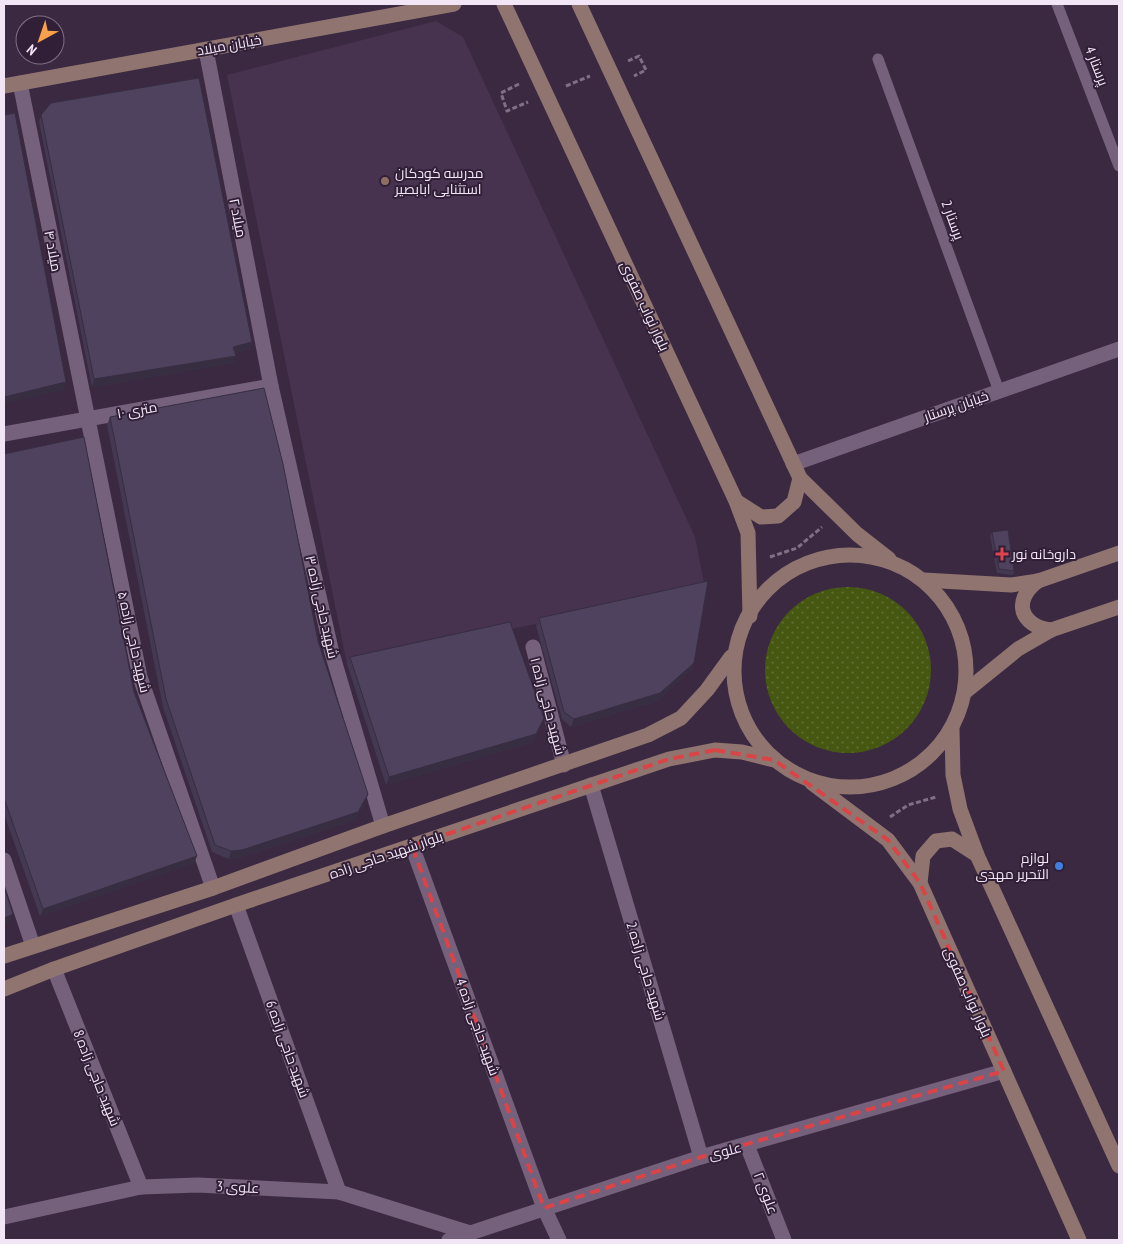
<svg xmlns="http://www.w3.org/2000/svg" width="1123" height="1244" font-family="'PT Sans Narrow',Cairo,sans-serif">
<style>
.built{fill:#47324f}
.grass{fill:url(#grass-dots)}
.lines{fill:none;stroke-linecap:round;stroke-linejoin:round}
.path{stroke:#807085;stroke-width:3;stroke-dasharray:5 2.5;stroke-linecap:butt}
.lane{stroke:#76617d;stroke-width:11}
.street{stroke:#76617d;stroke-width:15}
.secondary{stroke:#8f7470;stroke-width:15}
.wall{fill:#443952}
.shaded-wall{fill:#372e42}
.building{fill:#4f425f;stroke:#372e42}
.marked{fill:none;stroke:#da4447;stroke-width:4;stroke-dasharray:10 6;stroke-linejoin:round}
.education-dot{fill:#8d6e63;stroke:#311f37;stroke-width:2}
.health-dot{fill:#e0444e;stroke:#311f37;stroke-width:2}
.shop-dot{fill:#3f7fe0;stroke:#311f37;stroke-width:2}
.labels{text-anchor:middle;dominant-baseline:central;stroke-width:4;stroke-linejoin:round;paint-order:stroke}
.street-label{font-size:14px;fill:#f2e6f6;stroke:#311f37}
.poi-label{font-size:14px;fill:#f2e6f6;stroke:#311f37;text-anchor:start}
</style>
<defs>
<pattern id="grass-dots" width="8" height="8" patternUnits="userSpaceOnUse" patternTransform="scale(1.25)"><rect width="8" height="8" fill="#455710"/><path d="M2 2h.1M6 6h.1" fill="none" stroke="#606f33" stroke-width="1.8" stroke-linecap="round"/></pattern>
</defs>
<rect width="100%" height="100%" fill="#3b2941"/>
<polygon class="built" points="436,21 463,37 695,537 705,588 347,664 227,75"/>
<circle class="grass" cx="848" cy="670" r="83"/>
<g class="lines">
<g class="path">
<polyline points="628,61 639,56 646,70 634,76"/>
<polyline points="519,84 501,93 507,111 528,102"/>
<polyline points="566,86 590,76"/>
<polyline points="770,557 797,548 822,527"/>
<polyline points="890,817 908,805 936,797"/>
</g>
<g class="lane">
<polyline points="1057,4 1119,166"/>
<polyline points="878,59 999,391"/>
</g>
<g class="street">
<polyline points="206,50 271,386 332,653 383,826"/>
<polyline points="20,83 140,677 213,888"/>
<polyline points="4,434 271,386"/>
<polyline points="793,464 1119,349"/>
<polyline points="533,647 564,765"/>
<polyline points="591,785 701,1157"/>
<polyline points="412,846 544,1208 559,1240"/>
<polyline points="4,860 33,946"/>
<polyline points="236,905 339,1192"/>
<polyline points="54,969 141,1187"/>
<polyline points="747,1145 784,1240"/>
<polyline points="4,1217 141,1187 198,1185 339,1192 470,1233"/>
<polyline points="449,1240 701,1157 1004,1071"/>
</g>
<g class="secondary">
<polyline points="504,4 736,501 748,533 750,616"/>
<polyline points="579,4 800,478 857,534 889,559"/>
<polyline points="4,86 454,4"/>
<polyline points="736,501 761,517 778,516 794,502 800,478"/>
<circle cx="850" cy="671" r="116"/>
<polyline points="924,580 1011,585 1038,581 1119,553"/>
<path d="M 1038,581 C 1012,600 1020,626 1051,630"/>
<polyline points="965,692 1018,649 1051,630 1119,607"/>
<polyline points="952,729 953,775 960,809 977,855 1119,1166"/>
<polyline points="812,783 888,840 920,883 1079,1240"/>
<polyline points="920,883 923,856 936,841 952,839 977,855"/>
<polyline points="4,956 213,888 383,826 648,735 681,718 707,690 731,657"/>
<polyline points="4,989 54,969 236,905 669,759 715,750 742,752 774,760"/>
</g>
</g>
<g class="wall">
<polygon points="41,115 252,342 250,349 236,353 234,363 92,387 39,122"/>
<polygon points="110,417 318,641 366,801 355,820 239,858 229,859 212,852 163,707 107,425"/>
<polygon points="4,454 134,692 197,856 194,863 40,916 4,814"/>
<polygon points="992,532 1014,571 1013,575 997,573 990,536"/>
<polygon points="539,618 694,663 691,670 657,701 571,727 562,719 536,626"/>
<polygon points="350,657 544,718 533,742 386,785 347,664"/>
</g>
<g class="shaded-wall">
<polygon points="274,4 285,4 273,7"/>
<polygon points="252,342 250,349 231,355 233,347"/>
<polygon points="236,356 234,363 92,387 94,379"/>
<polygon points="66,382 63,390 4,404 4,397"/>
<polygon points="694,663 691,670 657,701 571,727 574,719"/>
<polygon points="544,718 533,742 386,785 389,777"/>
<polygon points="368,794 366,801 355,820 239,858 229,859 231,851"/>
<polygon points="197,856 194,863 40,916 43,909"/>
<polygon points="13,914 10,922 4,924 4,918"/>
</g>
<g class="building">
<polygon points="199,78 252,342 233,347 236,356 94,379 41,115 51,103"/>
<polygon points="15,113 66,382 4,397 4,115"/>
<polygon points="264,388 283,464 318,641 368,794 358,812 242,850 231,851 215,845 166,699 110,417"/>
<polygon points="84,437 134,692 197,856 43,909 4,798 4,454"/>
<polygon points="1008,530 1014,571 999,569 992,532"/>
<polygon points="708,581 694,663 660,693 574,719 564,712 539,618"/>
<polygon points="510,622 544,718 536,734 389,777 350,657"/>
<polygon points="4,887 13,914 4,918"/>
</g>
<path class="marked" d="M 715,750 L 774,760 L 888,840 L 920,883 L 1004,1071 L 701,1157 L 544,1208 L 412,846 L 669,759 Z"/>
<circle class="education-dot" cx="385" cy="181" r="5"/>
<path class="health-dot" d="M999.5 546.5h5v5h5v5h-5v5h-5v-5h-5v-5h5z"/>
<circle class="shop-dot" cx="1059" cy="866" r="5"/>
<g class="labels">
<g class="street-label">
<text transform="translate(229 45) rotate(-10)">خیابان میلاد</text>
<text transform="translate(1097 66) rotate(69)">پرستار 4</text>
<text transform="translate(238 218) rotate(79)">میلاد ۲</text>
<text transform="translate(953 220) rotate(70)">پرستار 2</text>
<text transform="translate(53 251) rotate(79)">میلاد ۴</text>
<text transform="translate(645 306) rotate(65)">بلوار نواب صفوی</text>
<text transform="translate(956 406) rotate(-19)">خیابان پرستار</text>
<text transform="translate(137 410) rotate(-10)">۱۰ متری</text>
<text transform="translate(322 607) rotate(77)">شهید حاجی زاده ۳</text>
<text transform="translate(134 642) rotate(77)">شهید حاجی زاده ۵</text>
<text transform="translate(548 706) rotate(75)">شهید حاجی زاده ۱</text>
<text transform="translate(386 855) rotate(-19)">بلوار شهید حاجی زاده</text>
<text transform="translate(646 971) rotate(73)">شهید حاجی زاده 2</text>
<text transform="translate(968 992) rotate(66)">بلوار نواب صفوی</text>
<text transform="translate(478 1027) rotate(70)">شهید حاجی زاده 4</text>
<text transform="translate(288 1049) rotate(70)">شهید حاجی زاده 6</text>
<text transform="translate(97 1078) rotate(68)">شهید حاجی زاده 8</text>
<text transform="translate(725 1151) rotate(-14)">علوی</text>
<text transform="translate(238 1187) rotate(3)">علوی 3</text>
<text transform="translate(766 1193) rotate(69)">علوی ۲</text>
</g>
<g class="poi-label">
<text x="395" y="173">مدرسه کودکان<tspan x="395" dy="16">استثنایی ابابصیر</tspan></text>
<text x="1012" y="554">داروخانه نور</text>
<text x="1049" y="858" text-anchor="end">لوازم<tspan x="1049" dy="16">التحریر مهدی</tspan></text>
</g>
</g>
<rect width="1123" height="1244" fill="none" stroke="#f2e6f6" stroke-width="10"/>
<g transform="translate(40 40) rotate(220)"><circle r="24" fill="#311f37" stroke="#7e6f83"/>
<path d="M0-4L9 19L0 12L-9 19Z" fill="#f8a14a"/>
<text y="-8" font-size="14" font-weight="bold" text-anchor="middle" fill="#f2e6f6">N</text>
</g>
</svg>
